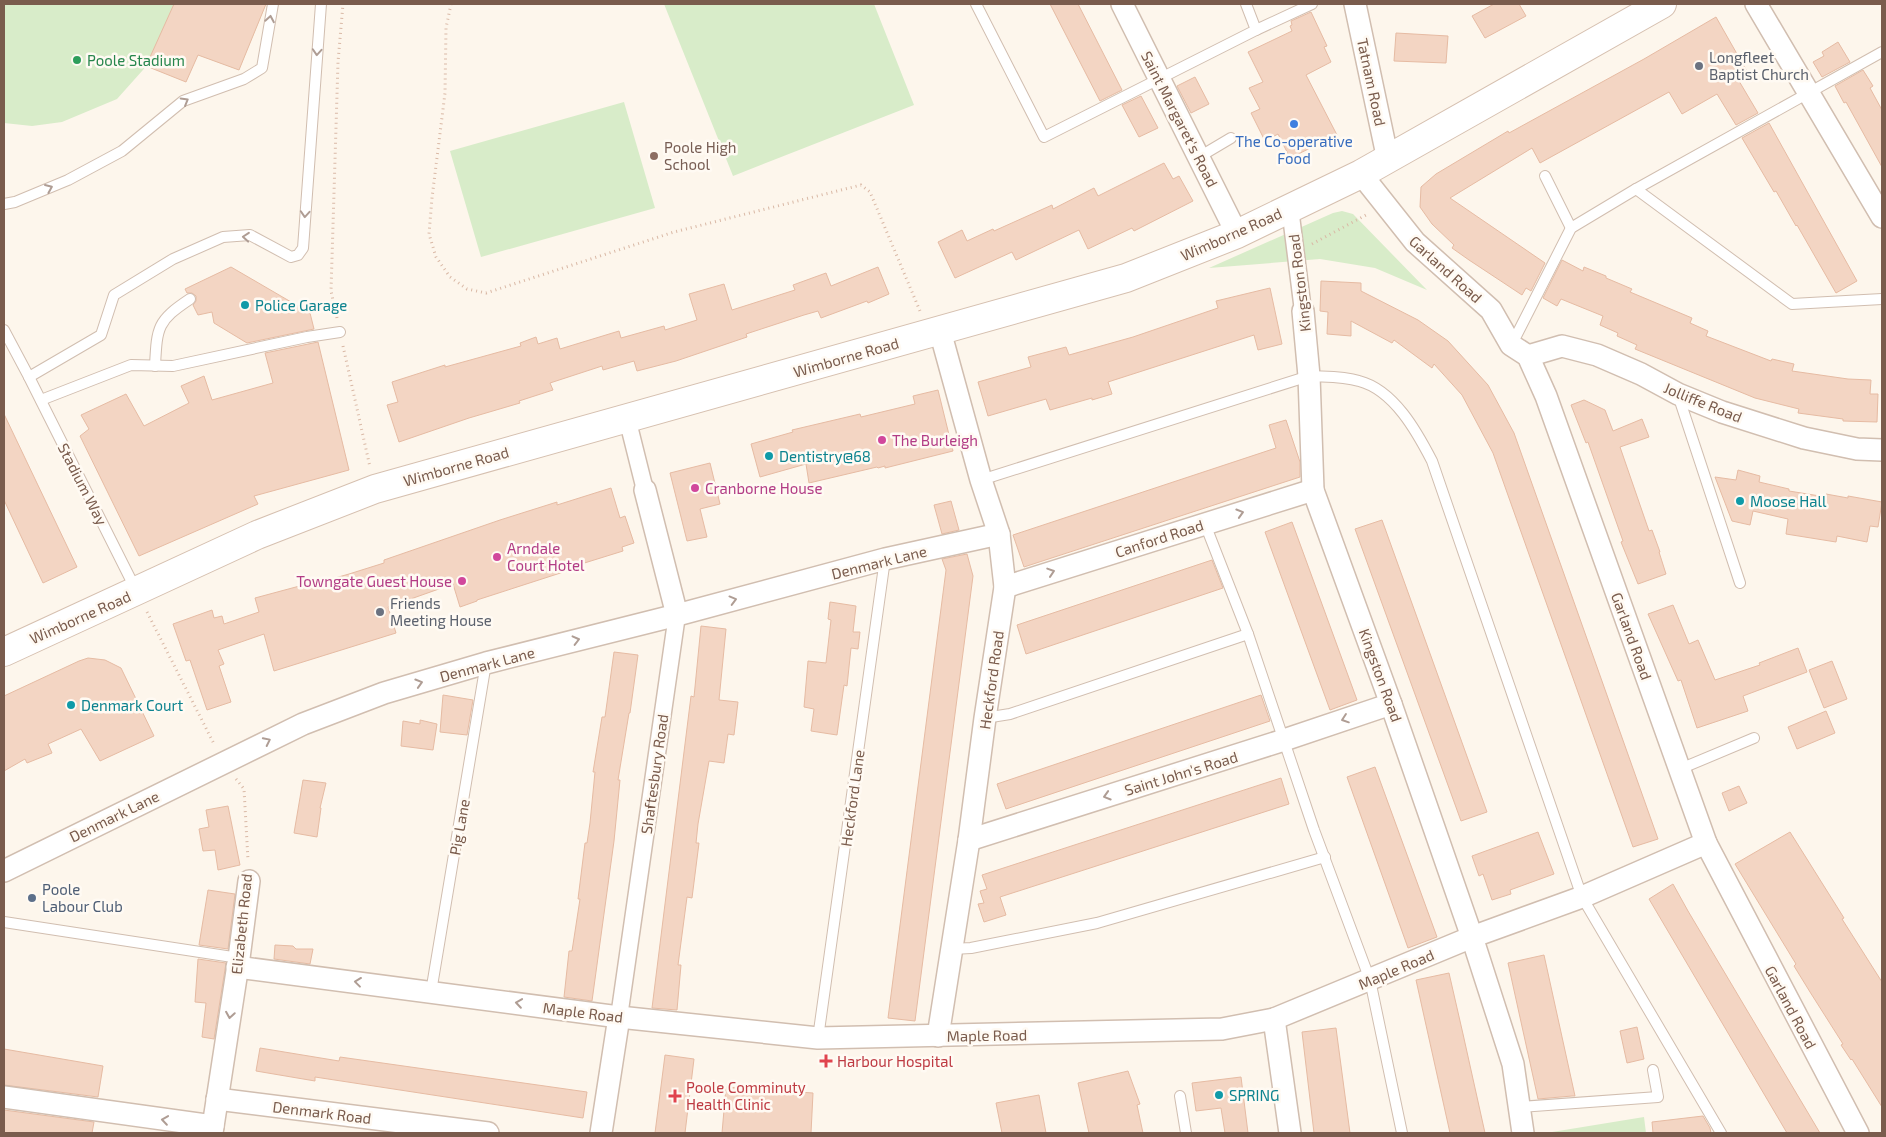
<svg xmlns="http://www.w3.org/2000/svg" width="1886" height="1137" font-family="'Exo 2',sans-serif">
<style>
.green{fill:#d8ecc9}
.building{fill:#f3d5c3;stroke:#e6bba3}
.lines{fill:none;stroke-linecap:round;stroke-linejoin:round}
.service-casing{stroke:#d1beb0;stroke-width:12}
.pedestrian-casing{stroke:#d1beb0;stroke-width:19}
.minor-casing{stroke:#d1beb0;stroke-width:24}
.secondary-casing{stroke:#d6c0b0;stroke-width:30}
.path{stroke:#d9b8a5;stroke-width:3;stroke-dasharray:1 4;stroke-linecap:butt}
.service{stroke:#fff;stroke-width:10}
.pedestrian{stroke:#fff;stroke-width:16}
.minor{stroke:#fff;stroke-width:21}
.secondary{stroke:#fff;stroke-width:28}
.oneway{stroke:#af9d94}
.leisure-dot{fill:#2e9e5b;stroke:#fffaf3;stroke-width:2}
.worship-dot{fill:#6b7280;stroke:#fffaf3;stroke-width:2}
.shop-dot{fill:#3f7fe0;stroke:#fffaf3;stroke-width:2}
.education-dot{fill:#8d6e63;stroke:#fffaf3;stroke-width:2}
.culture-dot{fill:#0f9aa8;stroke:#fffaf3;stroke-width:2}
.hotel-dot{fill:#d1479c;stroke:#fffaf3;stroke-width:2}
.service-dot{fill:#5c6f8a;stroke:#fffaf3;stroke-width:2}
.health-dot{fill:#e0444e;stroke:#fffaf3;stroke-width:2}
.labels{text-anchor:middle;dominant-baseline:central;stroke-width:5;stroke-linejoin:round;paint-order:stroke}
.worship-label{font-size:15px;fill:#5b616d;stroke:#fffaf3;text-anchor:start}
.leisure-label{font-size:15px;fill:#27864d;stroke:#fffaf3;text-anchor:start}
.street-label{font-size:15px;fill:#7a5c4d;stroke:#fffaf3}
.shop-label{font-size:15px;fill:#366cbe;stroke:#fffaf3}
.education-label{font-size:15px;fill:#785e54;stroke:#fffaf3;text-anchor:start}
.culture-label{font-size:15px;fill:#0d838f;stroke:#fffaf3;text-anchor:start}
.hotel-label{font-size:15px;fill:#b23c85;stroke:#fffaf3;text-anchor:start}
.service-label{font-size:15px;fill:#4e5e75;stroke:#fffaf3;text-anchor:start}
.health-label{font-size:15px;fill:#be3a42;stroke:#fffaf3;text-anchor:start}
</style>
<rect width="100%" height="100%" fill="#fdf6ec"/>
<g class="green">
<polygon points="4,4 257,4 265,7 239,70 198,55 159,52 117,99 62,122 32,126 4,123"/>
<polygon points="664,4 874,4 914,105 733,176"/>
<polygon points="624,102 655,208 481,257 450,151"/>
<polygon points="1342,211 1353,214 1427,290 1375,268 1320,259 1209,268 1333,213"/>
<polygon points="1644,1117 1646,1133 1546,1133"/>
</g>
<g class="building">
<polygon points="174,4 266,4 239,70 198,55 186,82 146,66"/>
<polygon points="1050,4 1078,4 1122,90 1100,101"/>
<polygon points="1494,4 1519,4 1526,16 1485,38 1472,16"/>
<polygon points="1311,12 1327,46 1324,47 1331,62 1306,75 1337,135 1290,158 1278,134 1265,141 1251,113 1260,109 1249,88 1263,82 1248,52 1292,31 1290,26 1292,25 1291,21"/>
<polygon points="1716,17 1749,75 1739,81 1758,113 1736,125 1717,94 1682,114 1669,92 1540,163 1532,148 1450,198 1545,263 1531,291 1526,288 1522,295 1469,260 1452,248 1454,245 1432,224 1420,207 1421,187 1436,174 1508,131 1509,133 1644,59"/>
<polygon points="1396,33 1448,36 1446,63 1394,61"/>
<polygon points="1838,42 1850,62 1822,77 1813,62 1824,56 1822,52"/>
<polygon points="1863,70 1873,86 1870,88 1882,110 1882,167 1846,102 1844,103 1835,86"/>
<polygon points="1195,77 1209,104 1191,113 1177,86"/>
<polygon points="1141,96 1158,128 1139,137 1122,105"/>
<polygon points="1769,123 1857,281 1836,293 1797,225 1796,226 1776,191 1774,192 1742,138"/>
<polygon points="1164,163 1173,179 1179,176 1193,201 1134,231 1132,228 1088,249 1079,230 1016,260 1012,252 955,278 938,242 962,230 967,241 993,229 994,231 1052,205 1053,209 1094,188 1098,196"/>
<polygon points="1562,260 1583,271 1584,267 1606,276 1606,278 1632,289 1630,292 1692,318 1690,323 1708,331 1706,336 1771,361 1772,359 1794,364 1792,371 1848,379 1871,380 1870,394 1878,394 1877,422 1843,421 1843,419 1798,413 1799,409 1755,398 1635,349 1637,345 1617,336 1618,333 1600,325 1603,316 1561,299 1557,306 1543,298"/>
<polygon points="231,267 310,313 314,329 247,343 214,323 212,312 198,315 193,305 196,301 196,296 192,293 187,293 185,289"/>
<polygon points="878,267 889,294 868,303 867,301 821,318 818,311 804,315 746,334 747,337 676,361 637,371 634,361 603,370 602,366 550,383 553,390 519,401 520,403 469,418 399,442 387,405 398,402 392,382 445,365 445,367 521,346 520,343 536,337 538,344 557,338 560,349 619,331 621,338 664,326 665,330 697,320 689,294 724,284 732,310 795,290 793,285 826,273 831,286"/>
<polygon points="1321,281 1361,283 1361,291 1418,320 1448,341 1488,385 1514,433 1658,839 1633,847 1493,453 1462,395 1434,364 1432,368 1394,340 1392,343 1351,321 1351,336 1327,334 1328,312 1320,311"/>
<polygon points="1270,288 1282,344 1258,350 1254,335 1108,382 1112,394 1092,400 1092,398 1050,410 1046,399 988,416 978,382 1031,367 1028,357 1066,347 1069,355 1133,337 1218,308 1216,301"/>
<polygon points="318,342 349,470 254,496 258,504 139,556 80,436 89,429 81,415 126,394 144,426 189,403 181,386 204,376 212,400 273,383 265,353"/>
<polygon points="938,390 953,451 885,468 885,466 878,468 877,467 809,483 806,464 760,477 751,444 793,432 792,430 860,414 861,417 915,404 913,396"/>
<polygon points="1584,400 1605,410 1613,431 1642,419 1649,437 1620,447 1649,531 1652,530 1660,552 1659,552 1666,574 1638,584 1621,542 1623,541 1588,442 1586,443 1571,405"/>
<polygon points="4,414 77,567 43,583 4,500"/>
<polygon points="1286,420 1300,462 1300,477 1024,567 1013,535 1276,448 1269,425"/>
<polygon points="710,463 720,504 700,509 707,537 687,541 670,473"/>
<polygon points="1738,470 1760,476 1759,482 1789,489 1789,491 1826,497 1826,494 1848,498 1848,496 1882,502 1878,527 1870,526 1867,542 1837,536 1836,542 1786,534 1788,519 1753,511 1750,525 1732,521 1715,477 1736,480"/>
<polygon points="611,488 620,518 625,516 634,543 622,547 623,551 578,565 579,567 477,600 477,601 460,607 453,584 388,607 396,633 274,671 264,634 218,650 224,664 219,666 231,702 207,710 190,660 186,661 173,624 212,610 214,618 222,616 224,624 259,612 255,598 307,584 307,586 349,574 384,563 384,560 500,520 557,502 557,505"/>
<polygon points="951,501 959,530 942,534 934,505"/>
<polygon points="1382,520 1487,812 1461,821 1355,529"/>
<polygon points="1292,522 1357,700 1330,710 1265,532"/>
<polygon points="967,554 973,576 915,1021 888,1018 946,570 942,559"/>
<polygon points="1212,560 1223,588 1026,654 1017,625"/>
<polygon points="830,602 856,606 853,632 860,632 858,649 851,648 847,686 844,685 837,735 811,731 814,709 804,707 808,661 826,663 831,620 828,619"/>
<polygon points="1673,605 1689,644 1698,640 1715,680 1760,665 1759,663 1798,648 1807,672 1743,696 1748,711 1697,728 1681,680 1678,681 1648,614"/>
<polygon points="701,626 726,629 719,700 738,702 734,735 728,734 724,763 709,761 698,824 696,843 699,843 692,898 687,897 678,965 681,965 677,1010 652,1008 691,696 694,697"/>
<polygon points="614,652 638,655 630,713 629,713 618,780 620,780 614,841 592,1001 564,997 569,951 572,951 580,899 578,899 585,843 587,843 590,823 595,772 593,772 602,717 605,717"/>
<polygon points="88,658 105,660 121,668 154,736 100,761 81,729 48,744 52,753 27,763 25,759 4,771 4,696 79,661"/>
<polygon points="1832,661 1847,699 1824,708 1809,670"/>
<polygon points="443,695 473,700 467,735 440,732"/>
<polygon points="1261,695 1270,721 1006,809 997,784"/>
<polygon points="1826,711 1835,733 1797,749 1788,727"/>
<polygon points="420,720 437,724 433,750 401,746 403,721 420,724"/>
<polygon points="1375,767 1437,937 1408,948 1347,777"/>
<polygon points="1281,778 1289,804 1000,897 1006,915 984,922 978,904 984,903 980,891 987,889 982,875"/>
<polygon points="303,780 326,783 320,808 321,808 317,837 294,833"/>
<polygon points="1739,786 1747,803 1729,811 1722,793"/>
<polygon points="228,806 240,865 218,870 215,850 203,851 199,829 209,827 206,810"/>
<polygon points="1538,832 1554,874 1510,890 1511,894 1492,900 1483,874 1479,876 1472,856"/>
<polygon points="1790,832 1844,918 1842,919 1882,982 1882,1107 1852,1059 1851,1060 1841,1045 1843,1044 1810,992 1794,966 1796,964 1735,864"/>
<polygon points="1673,884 1688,911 1820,1133 1787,1133 1649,899"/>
<polygon points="208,890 235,894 228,949 199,945"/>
<polygon points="275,945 293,946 296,949 313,949 310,964 274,959"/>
<polygon points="1544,955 1575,1096 1572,1096 1538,1099 1508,963"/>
<polygon points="198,959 226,963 214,1039 202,1037 206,1003 195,1002"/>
<polygon points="1449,973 1463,1034 1485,1133 1450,1133 1416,980"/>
<polygon points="1637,1027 1644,1059 1627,1063 1620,1031"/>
<polygon points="1336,1028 1350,1133 1314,1133 1302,1032"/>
<polygon points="260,1048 339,1061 340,1057 587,1092 583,1118 315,1077 315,1081 256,1071"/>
<polygon points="4,1049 103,1066 98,1097 4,1085"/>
<polygon points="665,1055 694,1059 685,1133 655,1133"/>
<polygon points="1128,1071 1140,1104 1137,1105 1143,1133 1089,1133 1078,1083"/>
<polygon points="1241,1077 1248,1133 1225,1133 1221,1108 1196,1111 1192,1083"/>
<polygon points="726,1087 813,1093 811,1133 722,1133"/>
<polygon points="1039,1095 1046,1133 1002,1133 996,1103"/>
<polygon points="4,1110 94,1122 92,1133 4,1133"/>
<polygon points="1703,1116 1710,1128 1711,1133 1653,1133 1652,1122"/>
</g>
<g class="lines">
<g class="service-casing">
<g id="service">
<polyline points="976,4 1044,137 1256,30 1246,4"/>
<polyline points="1256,30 1312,4"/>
<polyline points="1199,157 1231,138"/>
<polyline points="1545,176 1571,228"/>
<polyline points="1636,189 1792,304 1882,299"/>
<polyline points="4,204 15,202 68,180 122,151 183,101 244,79 262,68 273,4"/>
<polyline points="4,330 29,377 101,335 114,295 173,259 223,237 250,235 291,257 298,255 303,248 321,4"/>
<polyline points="1512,344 1571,228 1636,189 1882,52"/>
<path d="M 155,366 C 157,327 157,321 190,299"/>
<polyline points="29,377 136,590"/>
<polyline points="1678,395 1740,583"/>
<polyline points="41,400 131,365 173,366 307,337 340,332"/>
<path d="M 981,480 L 1309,376 C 1326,377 1343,376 1359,381 C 1394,390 1417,432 1432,461 L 1582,897 L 1721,1133"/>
<polyline points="1205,524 1248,634 1314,830 1370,980 1402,1133"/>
<polyline points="985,718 1010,714 1248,634"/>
<polyline points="1680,769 1754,738"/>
<polyline points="4,922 239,958"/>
<polyline points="952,949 971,948 1097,923 1325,857"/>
<polyline points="431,992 486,663"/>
<polyline points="818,1038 885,559"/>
<polyline points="1180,1096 1186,1133"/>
<polyline points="1519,1107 1658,1097 1653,1070"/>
</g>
</g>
<g class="pedestrian-casing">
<g id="pedestrian">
<polyline points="1290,208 1303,311"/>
<polyline points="627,418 645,490"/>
<polyline points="619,1017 677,615"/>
</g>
</g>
<g class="minor-casing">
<g id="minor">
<polyline points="1122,4 1237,234"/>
<polyline points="1355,4 1388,160"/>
<polyline points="1756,4 1882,217"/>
<polyline points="1361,174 1415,242 1491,310 1511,345 1528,356 1546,396 1706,843 1858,1133"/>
<polyline points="1303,311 1309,376 1313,490 1391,704 1472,937 1513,1064 1523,1133"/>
<polyline points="1528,356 1562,346 1597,355 1641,374 1678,394 1722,412 1804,438 1857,449 1882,450"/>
<polyline points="645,490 677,615"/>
<polyline points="1005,587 1313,490"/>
<polyline points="969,840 1284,740 1391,704"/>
<polyline points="4,871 303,724 384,693 486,663 677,615 885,559 999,534"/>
<polyline points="237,967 619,1017 818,1038 1222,1029 1274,1019 1472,937 1582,897 1706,843"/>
<polyline points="1274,1019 1290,1133"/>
<polyline points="938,1036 969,840 985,718 1005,587 999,534 981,480 940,331"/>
<polyline points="4,1097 213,1126"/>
<polyline points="217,1099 488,1133"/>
<polyline points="212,1133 239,958 249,881"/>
<polyline points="601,1133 619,1017"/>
</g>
</g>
<g class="secondary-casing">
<polyline id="secondary" points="4,652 257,535 375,489 1126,278 1237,234 1361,174 1662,4"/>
</g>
<g class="path">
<polyline points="451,4 446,28 445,93 432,198 429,234 436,257 450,277 467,289 486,293 674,232 861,185 870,192 920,311"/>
<polyline points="1312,244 1366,215"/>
<polyline points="337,318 331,291 338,62 343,4"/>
<polyline points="343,346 370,467"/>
<polyline points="147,612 214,744"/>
<polyline points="236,779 244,789 248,860"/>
</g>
<use href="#service" class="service"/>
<use href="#pedestrian" class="pedestrian"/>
<use href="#minor" class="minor"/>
<use href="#secondary" class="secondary"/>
</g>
<defs><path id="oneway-chevron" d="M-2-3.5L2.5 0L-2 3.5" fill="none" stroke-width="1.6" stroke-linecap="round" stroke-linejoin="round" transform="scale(1.25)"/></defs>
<g class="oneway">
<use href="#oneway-chevron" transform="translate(270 19) rotate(-80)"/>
<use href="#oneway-chevron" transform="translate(317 52) rotate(94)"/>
<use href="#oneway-chevron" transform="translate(185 101) rotate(-30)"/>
<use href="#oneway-chevron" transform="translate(49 188) rotate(-23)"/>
<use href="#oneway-chevron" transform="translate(305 214) rotate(94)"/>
<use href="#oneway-chevron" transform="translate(246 237) rotate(-175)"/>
<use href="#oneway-chevron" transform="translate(1240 513) rotate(-17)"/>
<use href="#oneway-chevron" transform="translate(1051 572) rotate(-18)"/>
<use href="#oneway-chevron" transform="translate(733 600) rotate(-15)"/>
<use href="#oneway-chevron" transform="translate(576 640) rotate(-14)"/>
<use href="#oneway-chevron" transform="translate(419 683) rotate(-17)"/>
<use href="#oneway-chevron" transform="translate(1345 719) rotate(161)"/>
<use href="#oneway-chevron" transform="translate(267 741) rotate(-26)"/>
<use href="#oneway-chevron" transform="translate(1107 796) rotate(163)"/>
<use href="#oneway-chevron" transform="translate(358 982) rotate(-173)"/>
<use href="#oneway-chevron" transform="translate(519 1003) rotate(-172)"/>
<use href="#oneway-chevron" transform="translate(230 1015) rotate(99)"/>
<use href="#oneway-chevron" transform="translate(165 1120) rotate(-172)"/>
</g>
<circle class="leisure-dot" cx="77" cy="60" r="5"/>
<g class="worship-dot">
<circle cx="1699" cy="66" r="5"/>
<circle cx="380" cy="612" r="5"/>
</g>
<circle class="shop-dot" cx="1294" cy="124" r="5"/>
<circle class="education-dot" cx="654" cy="156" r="5"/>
<g class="culture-dot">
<circle cx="245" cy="305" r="5"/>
<circle cx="769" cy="456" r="5"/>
<circle cx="1740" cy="501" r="5"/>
<circle cx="71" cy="705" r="5"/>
<circle cx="1219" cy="1095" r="5"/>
</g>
<g class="hotel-dot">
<circle cx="882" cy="440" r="5"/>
<circle cx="695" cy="488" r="5"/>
<circle cx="497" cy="557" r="5"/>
<circle cx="462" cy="581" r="5"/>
</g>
<circle class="service-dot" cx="32" cy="898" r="5"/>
<g class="health-dot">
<path d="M823.5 1053.5h5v5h5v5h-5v5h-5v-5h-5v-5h5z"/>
<path d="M672.5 1088.5h5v5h5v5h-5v5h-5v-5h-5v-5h5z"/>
</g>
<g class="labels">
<g class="worship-label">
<text x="1709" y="57">Longfleet<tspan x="1709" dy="17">Baptist Church</tspan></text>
<text x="390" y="603">Friends<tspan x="390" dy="17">Meeting House</tspan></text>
</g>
<g class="leisure-label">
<text x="87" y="60">Poole Stadium</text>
</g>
<g class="street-label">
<text transform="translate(1372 82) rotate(78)">Tatnam Road</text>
<text transform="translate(1180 119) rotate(63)">Saint Margaret's Road</text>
<text transform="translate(1231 234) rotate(-24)">Wimborne Road</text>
<text transform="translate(1446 269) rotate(42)">Garland Road</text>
<text transform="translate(1299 283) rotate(-97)">Kingston Road</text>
<text transform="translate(846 357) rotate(-16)">Wimborne Road</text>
<text transform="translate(1703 402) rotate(22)">Jolliffe Road</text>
<text transform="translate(456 466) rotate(-16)">Wimborne Road</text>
<text transform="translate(83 484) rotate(63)">Stadium Way</text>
<text transform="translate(1159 538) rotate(-18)">Canford Road</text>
<text transform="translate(879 562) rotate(-14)">Denmark Lane</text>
<text transform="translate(80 617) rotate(-24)">Wimborne Road</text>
<text transform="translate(1632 636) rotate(70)">Garland Road</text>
<text transform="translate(487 664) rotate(-15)">Denmark Lane</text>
<text transform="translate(1381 675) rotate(70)">Kingston Road</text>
<text transform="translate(991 680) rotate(-82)">Heckford Road</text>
<text transform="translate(1181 773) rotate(-17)">Saint John's Road</text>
<text transform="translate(654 774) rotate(-82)">Shaftesbury Road</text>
<text transform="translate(852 798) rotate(-82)">Heckford Lane</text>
<text transform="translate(114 816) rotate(-26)">Denmark Lane</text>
<text transform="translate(459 827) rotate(-80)">Pig Lane</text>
<text transform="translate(241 924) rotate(-84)">Elizabeth Road</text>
<text transform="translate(1396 969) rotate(-23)">Maple Road</text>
<text transform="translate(1791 1007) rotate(62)">Garland Road</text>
<text transform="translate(583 1012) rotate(7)">Maple Road</text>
<text transform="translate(987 1035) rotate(-1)">Maple Road</text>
<text transform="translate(322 1112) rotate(7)">Denmark Road</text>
</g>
<g class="shop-label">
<text x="1294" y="141">The Co-operative<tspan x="1294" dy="17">Food</tspan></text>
</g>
<g class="education-label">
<text x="664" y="147">Poole High<tspan x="664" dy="17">School</tspan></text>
</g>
<g class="culture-label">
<text x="255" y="305">Police Garage</text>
<text x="779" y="456">Dentistry@68</text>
<text x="1750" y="501">Moose Hall</text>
<text x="81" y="705">Denmark Court</text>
<text x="1229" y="1095">SPRING</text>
</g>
<g class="hotel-label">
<text x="892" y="440">The Burleigh</text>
<text x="705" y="488">Cranborne House</text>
<text x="507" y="548">Arndale<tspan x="507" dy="17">Court Hotel</tspan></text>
<text x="452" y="581" text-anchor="end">Towngate Guest House</text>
</g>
<g class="service-label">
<text x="42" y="889">Poole<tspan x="42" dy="17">Labour Club</tspan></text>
</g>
<g class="health-label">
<text x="837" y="1061">Harbour Hospital</text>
<text x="686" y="1087">Poole Comminuty<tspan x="686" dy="17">Health Clinic</tspan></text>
</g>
</g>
<rect width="1886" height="1137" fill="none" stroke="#7a5c4d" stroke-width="10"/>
</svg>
